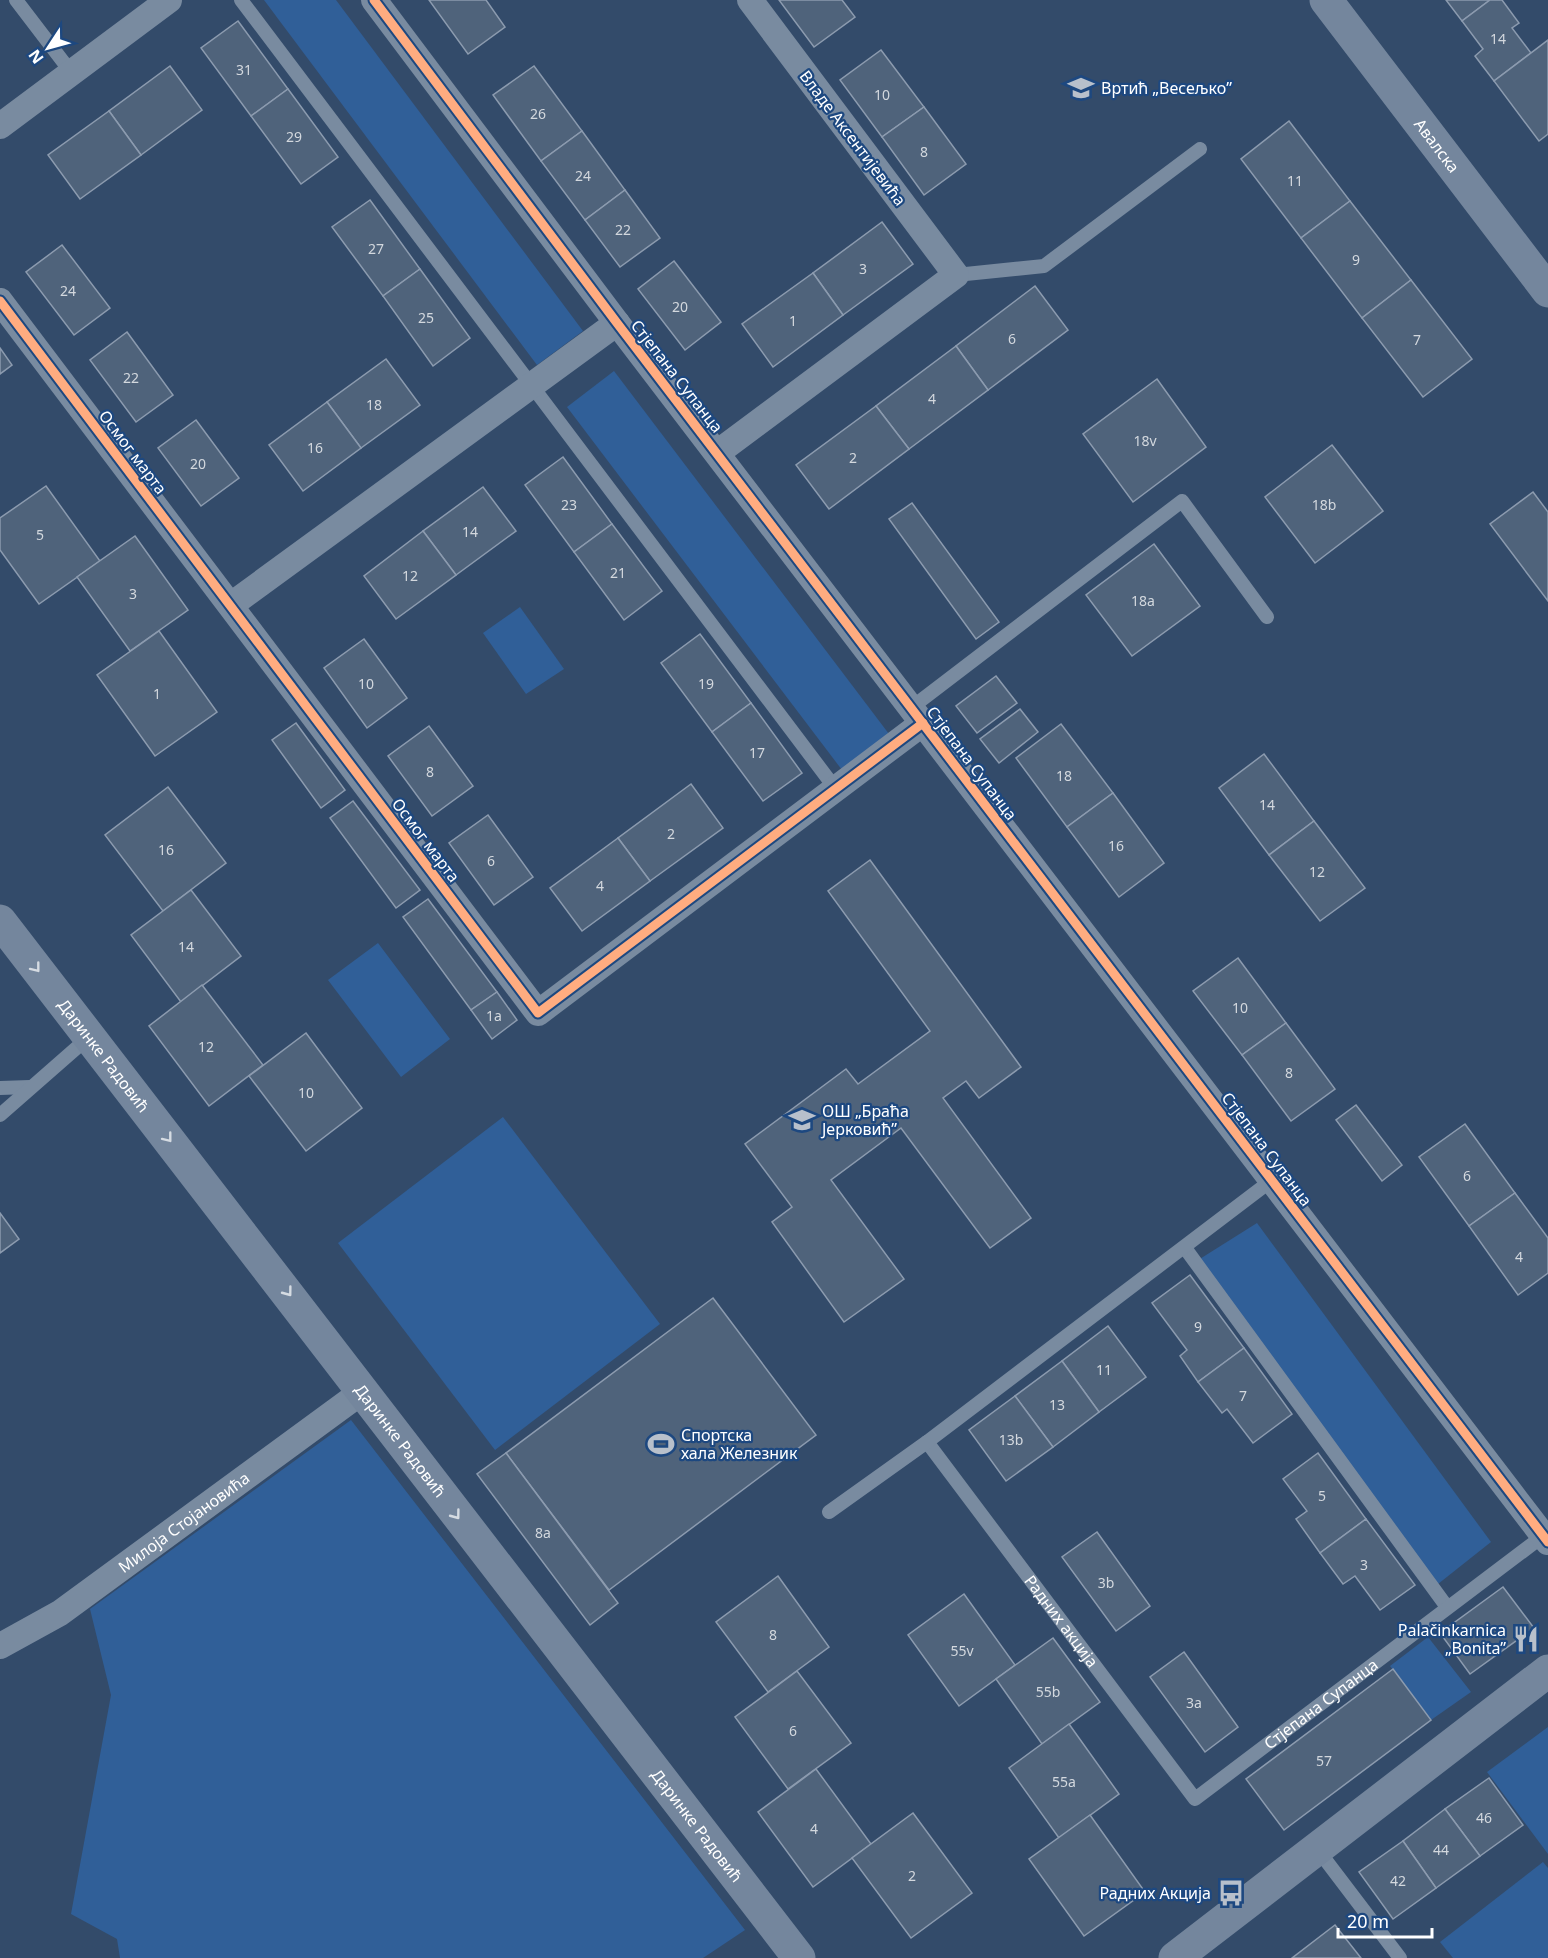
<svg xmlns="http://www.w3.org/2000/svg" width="1548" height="1958" font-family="'Noto Sans',sans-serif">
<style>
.green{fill:#305f98}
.building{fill:#4f637b;stroke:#8c9baf;stroke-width:1.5}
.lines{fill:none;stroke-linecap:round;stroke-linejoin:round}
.lane{stroke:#798ba0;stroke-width:14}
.street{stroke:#798ba0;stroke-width:26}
.secondary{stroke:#74869d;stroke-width:33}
.cycleway-casing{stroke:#1d4880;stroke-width:13}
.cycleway{stroke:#ffac80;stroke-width:9}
.oneway{stroke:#d5dbe2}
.labels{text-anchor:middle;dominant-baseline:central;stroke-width:4.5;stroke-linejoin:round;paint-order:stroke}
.number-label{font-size:14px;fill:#d3d8de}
.poi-label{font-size:16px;fill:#fff;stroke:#1d4880;text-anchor:start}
.street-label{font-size:16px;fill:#fff;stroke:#1d4880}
</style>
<rect width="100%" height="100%" fill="#334b6a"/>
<g class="green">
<polygon points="264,0 336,0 583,331 537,365"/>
<polygon points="614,371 889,734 842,770 567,407"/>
<polygon points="520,607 564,669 526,694 483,633"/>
<polygon points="378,943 450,1039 401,1077 328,980"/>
<polygon points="503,1117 660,1324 495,1450 338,1243"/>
<polygon points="1257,1223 1491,1542 1433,1588 1195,1262"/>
<polygon points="351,1420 745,1930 703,1958 120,1958 117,1939 71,1914 111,1695 90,1609"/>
<polygon points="1428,1637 1471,1692 1431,1720 1390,1666"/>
<polygon points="1548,1727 1548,1854 1487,1772"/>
<polygon points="1543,1862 1548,1868 1548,1958 1453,1958 1440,1942"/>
</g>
<g class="building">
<polygon points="429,0 486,0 505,27 468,54"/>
<polygon points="779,0 842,0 855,17 814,47"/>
<polygon points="1446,0 1490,0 1462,21"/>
<polygon points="1490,0 1502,0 1519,23 1512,28 1531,53 1494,81 1475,56 1483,49 1462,21"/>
<polygon points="238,21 288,89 251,116 201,48"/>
<polygon points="1548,40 1548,134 1539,141 1494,81"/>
<polygon points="881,50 924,107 882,137 840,80"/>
<polygon points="170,66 202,110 141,155 109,111"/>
<polygon points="534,66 582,131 541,161 493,95"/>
<polygon points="288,89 338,157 301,184 251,116"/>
<polygon points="924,107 966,164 924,195 882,137"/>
<polygon points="109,111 141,155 80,199 48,155"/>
<polygon points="1289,121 1350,201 1301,238 1241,159"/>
<polygon points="582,131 625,190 585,220 541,161"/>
<polygon points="625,190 660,238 620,267 585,220"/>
<polygon points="370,200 420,269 383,296 332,227"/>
<polygon points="1350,201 1411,280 1362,318 1301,238"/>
<polygon points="882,222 913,264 843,315 813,273"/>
<polygon points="62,245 110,308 74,335 26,272"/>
<polygon points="674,261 721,322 685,350 638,289"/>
<polygon points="420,269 470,338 433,366 383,296"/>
<polygon points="813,273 843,315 773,367 742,324"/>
<polygon points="1411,280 1472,359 1423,397 1362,318"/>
<polygon points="1035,286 1068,330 988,390 956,346"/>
<polygon points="127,332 173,395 136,422 90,360"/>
<polygon points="956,346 988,390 909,449 876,406"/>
<polygon points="0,348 12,365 0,374"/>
<polygon points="386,359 420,405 361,448 327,402"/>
<polygon points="1157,379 1206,447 1133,502 1083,434"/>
<polygon points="327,402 361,448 303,491 269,445"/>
<polygon points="876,406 909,449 829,509 796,465"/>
<polygon points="196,420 239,478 201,506 158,448"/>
<polygon points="1332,445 1383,511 1315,563 1265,497"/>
<polygon points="563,457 612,524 574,552 525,485"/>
<polygon points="46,486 100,561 39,604 0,550 0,518"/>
<polygon points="483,487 516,531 456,575 423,531"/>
<polygon points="1533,492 1548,512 1548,601 1490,524"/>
<polygon points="912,503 999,622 976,639 889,519"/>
<polygon points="612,524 662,591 624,620 574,552"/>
<polygon points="423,531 456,575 396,619 364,576"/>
<polygon points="135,536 188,610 130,651 77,577"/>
<polygon points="1154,544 1200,606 1132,656 1086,595"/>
<polygon points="159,631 217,712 155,756 97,675"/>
<polygon points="700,634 751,703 712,732 661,663"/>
<polygon points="364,639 407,698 367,728 324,668"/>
<polygon points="996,676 1017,703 977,733 956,706"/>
<polygon points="751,703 802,773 763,801 712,732"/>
<polygon points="1020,709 1038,732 999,763 980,739"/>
<polygon points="296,723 345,790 321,808 272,740"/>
<polygon points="1061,724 1113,793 1067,827 1016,758"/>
<polygon points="429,726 473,786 432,816 388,756"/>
<polygon points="1264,754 1314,821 1269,855 1219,788"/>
<polygon points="691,784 723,828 650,881 618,838"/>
<polygon points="168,787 226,863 163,911 105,835"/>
<polygon points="1113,793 1164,863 1119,897 1067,827"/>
<polygon points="353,801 420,890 396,908 330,818"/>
<polygon points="488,815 533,877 494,905 449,843"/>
<polygon points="1314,821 1365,888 1320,921 1269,855"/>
<polygon points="618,838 650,881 582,931 550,888"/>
<polygon points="870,860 1021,1067 979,1098 966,1081 943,1098 1031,1218 990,1248 901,1128 831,1180 904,1279 844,1322 772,1222 792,1207 745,1144 846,1069 858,1084 930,1031 828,891"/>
<polygon points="191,890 241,956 181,1002 131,935"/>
<polygon points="428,899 497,992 471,1010 403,917"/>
<polygon points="1238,958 1286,1023 1242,1055 1193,991"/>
<polygon points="202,985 263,1065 209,1106 149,1026"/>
<polygon points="497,992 517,1020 492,1039 471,1010"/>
<polygon points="1286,1023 1335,1089 1291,1121 1242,1055"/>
<polygon points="306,1033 362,1108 306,1151 249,1076"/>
<polygon points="1356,1105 1402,1165 1382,1181 1336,1120"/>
<polygon points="1465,1124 1515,1193 1469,1226 1419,1157"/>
<polygon points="1515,1193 1548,1238 1548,1273 1518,1295 1469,1226"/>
<polygon points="0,1213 19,1239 0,1253"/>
<polygon points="1190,1275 1244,1348 1198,1382 1180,1356 1187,1350 1152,1303"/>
<polygon points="713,1298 816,1435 609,1590 506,1453"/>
<polygon points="1108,1326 1146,1377 1099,1412 1062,1361"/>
<polygon points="1244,1348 1292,1414 1253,1443 1227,1409 1222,1413 1198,1382"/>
<polygon points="1062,1361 1099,1412 1053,1447 1015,1396"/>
<polygon points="1015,1396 1053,1447 1006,1481 969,1430"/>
<polygon points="506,1453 618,1603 590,1625 477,1474"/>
<polygon points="1318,1453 1366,1519 1320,1553 1296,1519 1307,1511 1283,1479"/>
<polygon points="1366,1519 1415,1585 1380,1610 1355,1576 1343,1584 1320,1553"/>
<polygon points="1097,1532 1150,1606 1116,1631 1062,1557"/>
<polygon points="778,1576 829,1647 768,1692 716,1622"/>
<polygon points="1503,1587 1534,1628 1470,1674 1440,1633"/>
<polygon points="964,1594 1015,1665 959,1706 908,1635"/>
<polygon points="1053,1638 1100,1702 1042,1744 996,1679"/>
<polygon points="1184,1652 1238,1727 1205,1752 1150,1677"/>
<polygon points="1393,1669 1431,1720 1284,1830 1246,1779"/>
<polygon points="797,1671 851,1743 788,1789 735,1717"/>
<polygon points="1069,1724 1119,1794 1059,1838 1009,1768"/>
<polygon points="816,1769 871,1844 813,1887 758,1812"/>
<polygon points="1489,1778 1523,1825 1480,1856 1445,1809"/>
<polygon points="1445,1809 1480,1856 1436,1888 1403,1841"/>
<polygon points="913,1813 972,1893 911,1938 852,1858"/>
<polygon points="1090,1815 1145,1892 1084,1936 1029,1859"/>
<polygon points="1403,1841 1436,1888 1393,1919 1359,1872"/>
<polygon points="1335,1925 1361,1958 1292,1958"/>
</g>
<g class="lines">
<g class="lane">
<polyline points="16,0 71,72"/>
<polyline points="241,0 835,788"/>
<polyline points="956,275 1044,266 1200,149"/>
<polyline points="911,708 1182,501 1267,617"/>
<polyline points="0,1088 30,1087"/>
<polyline points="0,1115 89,1037"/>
<polyline points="1185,1248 1447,1607"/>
<path id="s1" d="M 927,1442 L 1195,1799 L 1543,1536"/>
<polyline points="829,1512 927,1442 1272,1180"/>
<polyline points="1318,1850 1400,1958"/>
</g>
<g class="street">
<polyline points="374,0 617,323 1548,1542"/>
<polyline points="0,126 169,0"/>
<polyline points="0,301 538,1013 923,723"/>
<polyline points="717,453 956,275 750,0"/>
<polyline points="231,605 617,323"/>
<path id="s2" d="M 0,1646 L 60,1613 L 363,1391"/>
</g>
<g class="secondary">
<path id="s3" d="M 1326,0 L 1548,291"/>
<path id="s4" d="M 0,921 L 799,1958"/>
<polyline points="1175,1958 1548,1671"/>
</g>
<g class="cycleway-casing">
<g id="cycleway">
<polyline points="374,0 617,323 1548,1542"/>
<polyline points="0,301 538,1013 923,723"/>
</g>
</g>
<use href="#cycleway" class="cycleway"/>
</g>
<defs><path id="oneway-chevron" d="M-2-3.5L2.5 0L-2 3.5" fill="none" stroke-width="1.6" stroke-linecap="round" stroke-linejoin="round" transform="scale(1.5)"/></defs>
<g class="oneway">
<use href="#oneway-chevron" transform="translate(36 968) rotate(52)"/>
<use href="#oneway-chevron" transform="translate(168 1138) rotate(52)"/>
<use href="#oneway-chevron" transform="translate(288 1292) rotate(53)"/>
<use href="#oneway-chevron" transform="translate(456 1515) rotate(53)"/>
</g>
<defs>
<g id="school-bare" transform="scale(2.07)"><path d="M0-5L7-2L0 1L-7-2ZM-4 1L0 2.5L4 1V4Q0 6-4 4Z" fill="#b8c0cb" stroke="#1d4880" stroke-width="2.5" paint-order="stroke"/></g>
<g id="stadium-bare" transform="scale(2.07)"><path d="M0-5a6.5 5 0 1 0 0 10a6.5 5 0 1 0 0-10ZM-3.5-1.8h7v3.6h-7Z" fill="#b8c0cb" stroke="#1d4880" stroke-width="2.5" paint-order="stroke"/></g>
<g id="restaurant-bare" transform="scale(2.07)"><path d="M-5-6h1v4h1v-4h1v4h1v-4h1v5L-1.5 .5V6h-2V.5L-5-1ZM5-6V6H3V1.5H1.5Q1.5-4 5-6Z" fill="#b8c0cb" stroke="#1d4880" stroke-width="2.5" paint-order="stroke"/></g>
<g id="bus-bare" transform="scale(2.07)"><path d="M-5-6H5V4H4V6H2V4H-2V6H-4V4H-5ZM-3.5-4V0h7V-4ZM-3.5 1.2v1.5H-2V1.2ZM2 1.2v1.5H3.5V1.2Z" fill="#b8c0cb" stroke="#1d4880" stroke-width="2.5" paint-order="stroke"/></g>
</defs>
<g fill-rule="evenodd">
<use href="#school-bare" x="1081" y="88"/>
<use href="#school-bare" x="802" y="1120"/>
<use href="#stadium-bare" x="661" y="1444"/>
<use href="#restaurant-bare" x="1526" y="1639"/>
<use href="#bus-bare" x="1231" y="1893"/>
</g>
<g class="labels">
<g class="number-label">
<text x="1498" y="38">14</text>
<text x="244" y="69">31</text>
<text x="882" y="94">10</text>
<text x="538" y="113">26</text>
<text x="294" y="136">29</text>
<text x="924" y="151">8</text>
<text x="583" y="175">24</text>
<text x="1295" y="180">11</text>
<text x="623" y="229">22</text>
<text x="376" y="248">27</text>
<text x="1356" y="259">9</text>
<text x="863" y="268">3</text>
<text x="68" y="290">24</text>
<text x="680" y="306">20</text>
<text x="426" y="317">25</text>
<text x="793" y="320">1</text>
<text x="1012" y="338">6</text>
<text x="1417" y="339">7</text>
<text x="131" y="377">22</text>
<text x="932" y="398">4</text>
<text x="374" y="404">18</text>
<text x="1145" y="440">18v</text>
<text x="315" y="447">16</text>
<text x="853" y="457">2</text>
<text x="198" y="463">20</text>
<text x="569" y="504">23</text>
<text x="1324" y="504">18b</text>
<text x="470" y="531">14</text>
<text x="40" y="534">5</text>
<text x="618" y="572">21</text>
<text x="410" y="575">12</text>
<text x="133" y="593">3</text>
<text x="1143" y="600">18a</text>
<text x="366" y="683">10</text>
<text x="706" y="683">19</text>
<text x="157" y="693">1</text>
<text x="757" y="752">17</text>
<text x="430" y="771">8</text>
<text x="1064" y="775">18</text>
<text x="1267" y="804">14</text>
<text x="671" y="833">2</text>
<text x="1116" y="845">16</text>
<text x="166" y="849">16</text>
<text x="491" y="860">6</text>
<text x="1317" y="871">12</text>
<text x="600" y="885">4</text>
<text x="186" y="946">14</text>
<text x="1240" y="1007">10</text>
<text x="494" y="1015">1a</text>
<text x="206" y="1046">12</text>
<text x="1289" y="1072">8</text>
<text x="306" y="1092">10</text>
<text x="1467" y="1175">6</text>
<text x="1519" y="1256">4</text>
<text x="1198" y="1326">9</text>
<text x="1104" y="1369">11</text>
<text x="1243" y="1395">7</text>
<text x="1057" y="1404">13</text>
<text x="1011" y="1439">13b</text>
<text x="1322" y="1495">5</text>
<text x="543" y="1532">8a</text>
<text x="1364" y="1564">3</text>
<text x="1106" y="1582">3b</text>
<text x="773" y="1634">8</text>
<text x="962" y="1650">55v</text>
<text x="1048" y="1691">55b</text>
<text x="1194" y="1702">3a</text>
<text x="793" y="1730">6</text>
<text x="1324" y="1760">57</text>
<text x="1064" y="1781">55a</text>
<text x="1484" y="1817">46</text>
<text x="814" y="1828">4</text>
<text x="1441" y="1849">44</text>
<text x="912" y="1875">2</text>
<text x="1398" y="1880">42</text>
</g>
<g class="poi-label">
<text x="1101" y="88">Вртић „Весељко”</text>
<text x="822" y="1111">ОШ „Браћа<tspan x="822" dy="18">Јерковић”</tspan></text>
<text x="681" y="1435">Спортска<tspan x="681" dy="18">хала Железник</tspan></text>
<text x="1506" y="1630" text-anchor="end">Palačinkarnica<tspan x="1506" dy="18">„Bonita”</tspan></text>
<text x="1211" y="1893" text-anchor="end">Радних Акција</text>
</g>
<g class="street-label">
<text transform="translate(853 138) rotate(53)">Владе Аксентијевића</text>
<text stroke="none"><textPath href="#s3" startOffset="183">Авалска</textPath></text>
<text transform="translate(677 376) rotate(52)">Стјепана Супанца</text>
<text transform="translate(133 452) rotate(53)">Осмог марта</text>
<text transform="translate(972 763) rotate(53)">Стјепана Супанца</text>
<text transform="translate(426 840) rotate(53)">Осмог марта</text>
<text stroke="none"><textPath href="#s4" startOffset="170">Даринке Радовић</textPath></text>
<text transform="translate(1267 1149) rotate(53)">Стјепана Супанца</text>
<text stroke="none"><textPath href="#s4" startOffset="656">Даринке Радовић</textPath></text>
<text stroke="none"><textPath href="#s2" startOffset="222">Милоја Стојановића</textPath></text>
<text stroke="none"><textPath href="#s1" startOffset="224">Радних акција</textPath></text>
<text stroke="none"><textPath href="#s1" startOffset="604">Стјепана Супанца</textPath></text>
<text stroke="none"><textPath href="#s4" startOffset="1142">Даринке Радовић</textPath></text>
</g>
</g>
<g transform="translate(48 48) rotate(234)" stroke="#1d4880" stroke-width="4.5" paint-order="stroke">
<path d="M0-4.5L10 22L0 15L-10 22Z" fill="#ffffff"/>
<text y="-9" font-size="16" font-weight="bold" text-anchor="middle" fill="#ffffff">N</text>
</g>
<path d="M1338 1928v9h94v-9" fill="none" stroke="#ffffff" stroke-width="3"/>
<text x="1347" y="1928" font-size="18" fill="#ffffff" stroke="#1d4880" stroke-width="4.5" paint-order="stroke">20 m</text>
</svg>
